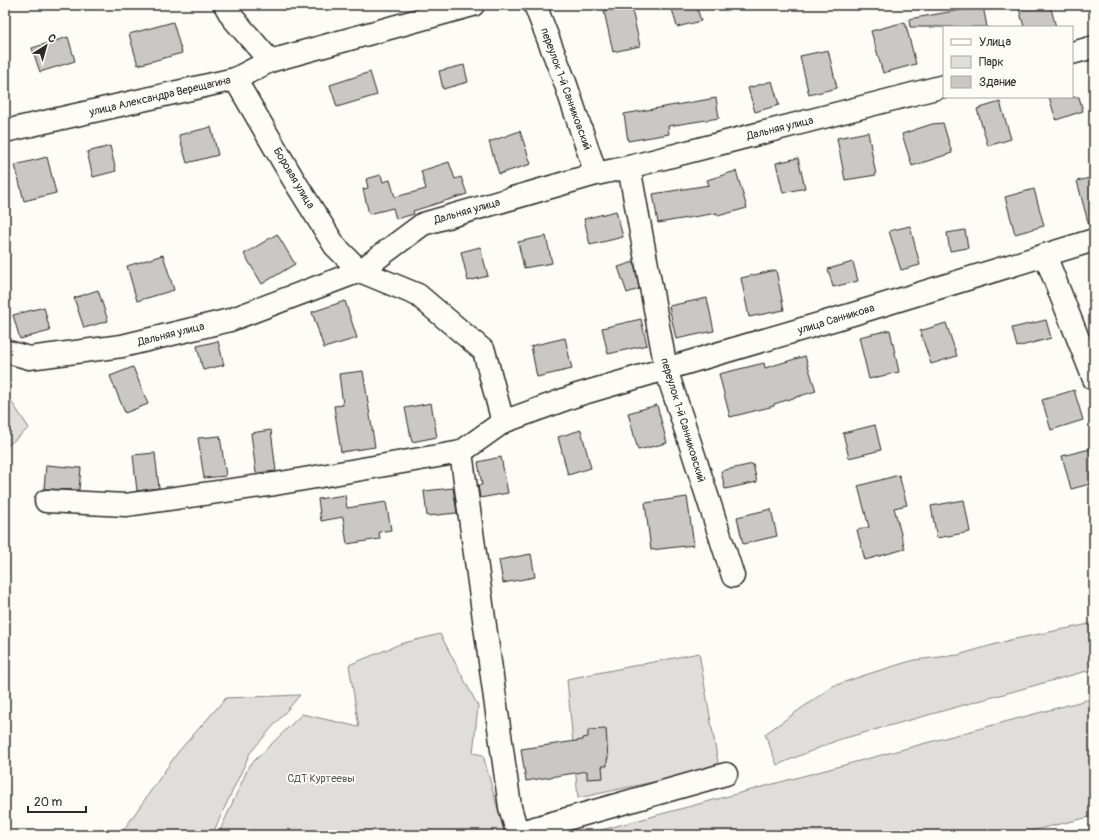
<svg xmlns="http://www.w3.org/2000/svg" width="1099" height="840" font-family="Pangolin,sans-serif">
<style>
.green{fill:#dfdeda;stroke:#858482}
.building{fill:#c9c8c4;stroke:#2b2b2b}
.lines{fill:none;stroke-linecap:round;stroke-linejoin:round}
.minor-casing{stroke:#2b2b2b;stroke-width:25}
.minor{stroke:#fdfcf7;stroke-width:22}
.labels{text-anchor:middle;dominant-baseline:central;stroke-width:3.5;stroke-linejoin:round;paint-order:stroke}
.street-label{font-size:11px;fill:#2b2b2b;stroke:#fdfcf7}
.park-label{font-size:11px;fill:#585857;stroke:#fdfcf7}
</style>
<rect width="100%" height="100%" fill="#fdfcf7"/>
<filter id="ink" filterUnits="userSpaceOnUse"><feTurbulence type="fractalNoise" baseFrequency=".025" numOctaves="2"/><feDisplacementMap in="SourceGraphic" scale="8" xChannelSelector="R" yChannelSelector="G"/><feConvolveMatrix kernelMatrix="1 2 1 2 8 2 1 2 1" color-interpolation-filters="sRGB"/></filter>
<g filter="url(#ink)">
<g class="green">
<polygon points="5,392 29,428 5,448"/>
<polygon points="1094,623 1094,669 838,740 777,765 765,734 833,686 868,674 914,660 958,655 1010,640"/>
<polygon points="440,634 478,706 473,753 483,755 505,835 218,835 249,766 302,714 359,727 349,665 400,644"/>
<polygon points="699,653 719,768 578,798 567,679"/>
<polygon points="300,695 250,753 212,835 120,835 178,752 226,698"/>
<polygon points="1094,698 1094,816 1013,835 583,835"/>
</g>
<g class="building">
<polygon points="631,5 640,46 613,52 604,11"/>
<polygon points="671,5 696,5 701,21 677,27"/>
<polygon points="1018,5 1050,5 1056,27 1024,27"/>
<polygon points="983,6 987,27 910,27 909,19"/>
<polygon points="173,22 182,53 138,65 129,34"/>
<polygon points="905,22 916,64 883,73 871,31"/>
<polygon points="68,37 75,61 40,72 32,48"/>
<polygon points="828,50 837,88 809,95 800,56"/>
<polygon points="464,65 468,82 443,89 439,71"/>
<polygon points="370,72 377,95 337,107 330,85"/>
<polygon points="772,81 779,105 755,112 748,88"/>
<polygon points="1049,97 1079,97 1083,111 1056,120"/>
<polygon points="716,98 719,118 668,126 669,134 628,141 624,114"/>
<polygon points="1000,102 1011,139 988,146 977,109"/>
<polygon points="943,123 952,153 912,166 902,134 932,124"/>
<polygon points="211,127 218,155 187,163 179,135"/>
<polygon points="520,131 531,164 499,174 489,142"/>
<polygon points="868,132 876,175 845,180 837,138"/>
<polygon points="110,146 116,171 93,177 87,152"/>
<polygon points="47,157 56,193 24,201 15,165"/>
<polygon points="798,158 805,188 783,193 776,163"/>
<polygon points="449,162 455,179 461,177 467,194 413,211 414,214 396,219 393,208 369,214 363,189 368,188 366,179 381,175 383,182 390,180 395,197 426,189 421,171"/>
<polygon points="736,171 747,208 718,216 717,213 658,223 653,194 709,185 707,180"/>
<polygon points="1094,177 1094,226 1089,226 1077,181"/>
<polygon points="1034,189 1044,226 1015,234 1005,197"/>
<polygon points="616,211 623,237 590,245 584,219"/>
<polygon points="910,226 920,265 901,270 889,231"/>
<polygon points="965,230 968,248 950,251 947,233"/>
<polygon points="277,234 295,264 262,284 244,254"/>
<polygon points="546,236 552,263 524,268 518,242"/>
<polygon points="480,247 488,276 468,281 461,252"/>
<polygon points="163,255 174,290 137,301 127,266"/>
<polygon points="634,262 639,289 627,293 618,267"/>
<polygon points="853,262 858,281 833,287 828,269"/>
<polygon points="776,270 784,310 749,317 741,278"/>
<polygon points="98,290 108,321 84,328 74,298"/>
<polygon points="707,298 714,331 676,339 669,306"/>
<polygon points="345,301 357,338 324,348 312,312"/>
<polygon points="44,307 50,331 20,339 13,315"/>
<polygon points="641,319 647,345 608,354 602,328"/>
<polygon points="1046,320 1051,338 1017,347 1012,328"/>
<polygon points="946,323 957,356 931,364 920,331"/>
<polygon points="890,330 899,372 869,379 859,337"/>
<polygon points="565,338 572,369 537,377 531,346"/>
<polygon points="218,341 224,365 203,370 197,346"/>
<polygon points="805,356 816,391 774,404 774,406 730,417 719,374 764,363 765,368"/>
<polygon points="133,367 148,404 125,413 110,376"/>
<polygon points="363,371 375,447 341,452 334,406 343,405 339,374"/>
<polygon points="1074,390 1083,420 1051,430 1042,400"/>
<polygon points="431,403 437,437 412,442 405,408"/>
<polygon points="657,405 667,443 638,450 628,413"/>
<polygon points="875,425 881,450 849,458 843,433"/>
<polygon points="271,430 276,471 256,473 251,433"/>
<polygon points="581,430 591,468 568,475 558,437"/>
<polygon points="220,436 226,476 204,478 198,438"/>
<polygon points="1094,448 1094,483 1071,489 1062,456"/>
<polygon points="155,453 159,488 137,491 133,455"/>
<polygon points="501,457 508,493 480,498 478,485 482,485 478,462"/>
<polygon points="753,464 757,482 725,489 721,471"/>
<polygon points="46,465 81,468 79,490 44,489"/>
<polygon points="899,475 907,505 894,508 905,549 865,560 857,530 869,527 858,486"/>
<polygon points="453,488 457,513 427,516 424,491"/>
<polygon points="345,495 347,508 386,502 391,530 379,532 380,539 347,544 343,517 321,521 318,499"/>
<polygon points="687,497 694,545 651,550 645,503"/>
<polygon points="964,500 970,532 937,538 931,506"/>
<polygon points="771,509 777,536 743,544 737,517"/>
<polygon points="531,554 535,577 503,583 499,560"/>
<polygon points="606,729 608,759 607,759 607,766 602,766 603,778 587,779 587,771 526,781 521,749 583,740 583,738 588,737 588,730"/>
</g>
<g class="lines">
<g class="minor-casing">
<g id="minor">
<polyline points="225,5 232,17 270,61"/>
<polyline points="535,5 565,82 596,174"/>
<polyline points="1072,53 1094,47"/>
<polyline points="235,79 292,177 335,246 360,271 418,295 484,351 503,422 577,395 853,314 1094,240"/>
<polyline points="5,131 235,79 270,61 473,5"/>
<polyline points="629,167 666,369 733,576"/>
<polyline points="1045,255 1094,379"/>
<polyline points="5,351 29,358 122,346 230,320 360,271 423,224 596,174 629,167 944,86"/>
<polyline points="461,452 510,807 518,835"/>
<polyline points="46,501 126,505 275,484 461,452 503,422"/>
<polyline points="517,833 726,774"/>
</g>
</g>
<use href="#minor" class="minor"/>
</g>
</g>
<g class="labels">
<g class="street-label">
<text transform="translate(566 89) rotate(70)">переулок 1-й Санниковский</text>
<text transform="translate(160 96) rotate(-13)">улица Александра Верещагина</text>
<text transform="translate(780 128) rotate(-14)">Дальняя улица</text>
<text transform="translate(294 178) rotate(59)">Боровая улица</text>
<text transform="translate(467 211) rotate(-16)">Дальняя улица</text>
<text transform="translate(836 319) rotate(-17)">улица Санникова</text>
<text transform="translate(171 334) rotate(-14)">Дальняя улица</text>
<text transform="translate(683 420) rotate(73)">переулок 1-й Санниковский</text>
</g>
<g class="park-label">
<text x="321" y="778">СДТ Куртеевы</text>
</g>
</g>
<rect width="1099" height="840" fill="none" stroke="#fdfcf7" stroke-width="20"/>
<rect x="10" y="10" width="1079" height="820" fill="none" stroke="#2b2b2b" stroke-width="1.5" filter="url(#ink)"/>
<rect x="943" y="26" width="130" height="72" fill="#fdfcf7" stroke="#a9a8a5"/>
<rect x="951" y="39" width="20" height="6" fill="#fdfcf7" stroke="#a9a8a5"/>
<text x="979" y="46" font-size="12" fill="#2b2b2b">Улица</text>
<rect x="951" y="56" width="20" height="12" fill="#dfdeda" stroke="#a9a8a5"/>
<text x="979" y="66" font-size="12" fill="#2b2b2b">Парк</text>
<rect x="951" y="76" width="20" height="12" fill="#c9c8c4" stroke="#a9a8a5"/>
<text x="979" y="86" font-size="12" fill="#2b2b2b">Здание</text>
<g transform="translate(46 46) rotate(37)" stroke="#fdfcf7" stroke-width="3" paint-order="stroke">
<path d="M0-3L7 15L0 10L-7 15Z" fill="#2b2b2b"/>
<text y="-6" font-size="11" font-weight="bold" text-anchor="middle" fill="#2b2b2b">С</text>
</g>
<path d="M28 806v6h58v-6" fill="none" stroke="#2b2b2b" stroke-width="2"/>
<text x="34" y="806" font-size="12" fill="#2b2b2b" stroke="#fdfcf7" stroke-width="3" paint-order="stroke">20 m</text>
</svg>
